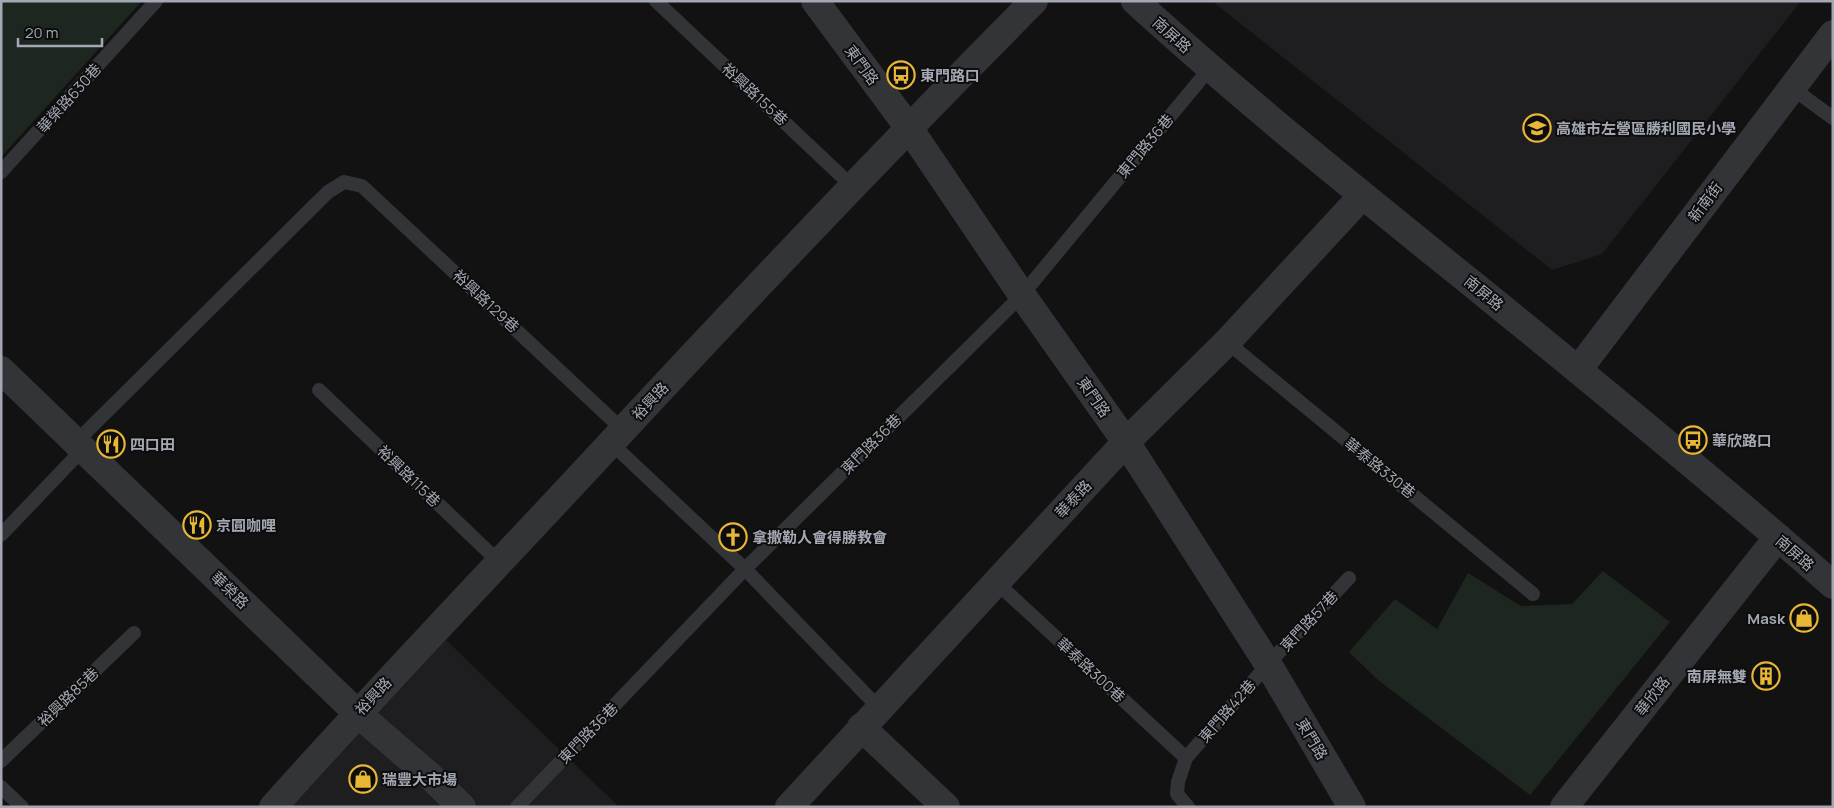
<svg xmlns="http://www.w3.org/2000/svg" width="1834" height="808" font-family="Manrope,'Noto Sans TC',sans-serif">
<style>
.built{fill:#1e1e20}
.green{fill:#1e2620}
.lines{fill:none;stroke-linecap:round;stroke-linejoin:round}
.service{stroke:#333438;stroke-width:14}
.minor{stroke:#333438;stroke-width:28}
.labels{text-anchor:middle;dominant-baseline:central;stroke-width:4;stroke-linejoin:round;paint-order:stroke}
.street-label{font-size:15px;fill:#a4a8b3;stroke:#0d0d0e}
.poi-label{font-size:15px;font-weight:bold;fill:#a4a8b3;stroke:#0d0d0e;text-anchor:start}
</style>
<rect width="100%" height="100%" fill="#121213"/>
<g class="built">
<polygon points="1212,1 1801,1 1602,254 1552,270"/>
<polygon points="446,640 619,807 289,807"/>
</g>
<g class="green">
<polygon points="1,1 142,1 1,157"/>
<polygon points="1603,571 1670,622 1530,795 1378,680 1349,652 1395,599 1437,629 1468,573 1521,606 1572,604"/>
</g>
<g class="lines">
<g class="service">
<polyline points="656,1 853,187"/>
<polyline points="1792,88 1833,118"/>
<polyline points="1,172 156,1"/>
<polyline points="1227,342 1533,594"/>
<polyline points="319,390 499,562"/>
<polyline points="76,442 328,192 344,182 362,186 623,430"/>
<polyline points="611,443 745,569 879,708"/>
<polyline points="1,535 83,449"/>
<polyline points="996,582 1186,758"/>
<polyline points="1,761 134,633"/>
<polyline points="1,787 22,807"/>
<polyline points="517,807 745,569 1022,295 1210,68"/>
<polyline points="1188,807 1177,794 1178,782 1186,758 1268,664 1349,578"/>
</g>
<g class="minor">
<polyline points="815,1 909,128 1022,295 1126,442 1268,664 1352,807"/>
<path d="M 1135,1 C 1248,104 1367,199 1486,295 C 1603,390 1720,486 1833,585"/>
<polyline points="1,370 357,713 430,776 462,807"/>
<polyline points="1578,370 1833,34"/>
<polyline points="861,727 946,807"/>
<path d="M 273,807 C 383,684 498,565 610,444 C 749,294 890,146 1034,1"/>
<polyline points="789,807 1126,442 1227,342 1362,196"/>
<polyline points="1564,807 1778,537"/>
</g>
</g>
<defs>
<g id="bus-ring" transform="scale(1.4375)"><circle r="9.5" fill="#0d0d0e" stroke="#e8b735" stroke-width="1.5"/><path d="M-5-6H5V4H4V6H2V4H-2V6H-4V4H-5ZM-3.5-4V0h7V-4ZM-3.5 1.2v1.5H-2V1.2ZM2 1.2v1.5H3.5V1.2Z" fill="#e8b735"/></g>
<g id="school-ring" transform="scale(1.4375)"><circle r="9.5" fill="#0d0d0e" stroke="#e8b735" stroke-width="1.5"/><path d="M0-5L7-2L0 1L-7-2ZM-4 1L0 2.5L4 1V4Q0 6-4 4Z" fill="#e8b735"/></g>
<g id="restaurant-ring" transform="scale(1.4375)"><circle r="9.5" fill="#0d0d0e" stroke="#e8b735" stroke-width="1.5"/><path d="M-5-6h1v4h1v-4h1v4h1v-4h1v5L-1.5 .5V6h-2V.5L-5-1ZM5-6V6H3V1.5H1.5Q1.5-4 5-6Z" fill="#e8b735"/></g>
<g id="church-ring" transform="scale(1.4375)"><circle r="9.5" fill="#0d0d0e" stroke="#e8b735" stroke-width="1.5"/><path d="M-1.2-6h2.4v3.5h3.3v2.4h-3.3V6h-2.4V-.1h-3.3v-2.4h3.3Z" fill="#e8b735"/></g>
<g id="shop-ring" transform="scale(1.4375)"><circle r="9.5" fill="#0d0d0e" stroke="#e8b735" stroke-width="1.5"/><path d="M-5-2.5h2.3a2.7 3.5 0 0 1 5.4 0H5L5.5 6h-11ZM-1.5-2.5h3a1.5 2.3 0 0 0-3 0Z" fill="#e8b735"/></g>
<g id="building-ring" transform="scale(1.4375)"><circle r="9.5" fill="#0d0d0e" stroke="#e8b735" stroke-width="1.5"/><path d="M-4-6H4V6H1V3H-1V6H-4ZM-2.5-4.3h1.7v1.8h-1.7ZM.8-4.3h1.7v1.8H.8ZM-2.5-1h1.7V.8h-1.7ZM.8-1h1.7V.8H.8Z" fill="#e8b735"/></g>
</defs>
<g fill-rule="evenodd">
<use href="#bus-ring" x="901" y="75"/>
<use href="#school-ring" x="1537" y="128"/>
<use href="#bus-ring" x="1693" y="440"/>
<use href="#restaurant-ring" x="111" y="444"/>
<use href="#restaurant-ring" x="197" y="525"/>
<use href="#church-ring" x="733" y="537"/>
<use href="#shop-ring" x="1804" y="618"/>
<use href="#building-ring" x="1766" y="676"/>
<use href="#shop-ring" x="363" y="779"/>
</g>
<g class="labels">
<g class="street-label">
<text transform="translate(1172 35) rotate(42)">南屏路</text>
<text transform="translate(862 65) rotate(54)">東門路</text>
<text transform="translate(755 94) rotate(43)">裕興路155巷</text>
<text transform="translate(69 98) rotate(-48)">華榮路630巷</text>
<text transform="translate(1145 146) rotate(-50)">東門路36巷</text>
<text transform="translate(1705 202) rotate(-53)">新南街</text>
<text transform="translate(1484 293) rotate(39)">南屏路</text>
<text transform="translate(486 301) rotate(43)">裕興路129巷</text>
<text transform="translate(1094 397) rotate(55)">東門路</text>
<text transform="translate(650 401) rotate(-47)">裕興路</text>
<text transform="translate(871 444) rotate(-45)">東門路36巷</text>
<text transform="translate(1380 468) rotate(39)">華泰路330巷</text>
<text transform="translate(409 476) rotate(44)">裕興路115巷</text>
<text transform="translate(1073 499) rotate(-47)">華泰路</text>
<text transform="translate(1795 553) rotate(41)">南屏路</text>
<text transform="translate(230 590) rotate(44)">華榮路</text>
<text transform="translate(1309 621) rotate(-47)">東門路57巷</text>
<text transform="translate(1091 670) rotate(43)">華泰路300巷</text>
<text transform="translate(373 696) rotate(-47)">裕興路</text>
<text transform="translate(1652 696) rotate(-52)">華欣路</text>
<text transform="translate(68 697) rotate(-44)">裕興路85巷</text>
<text transform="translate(1227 711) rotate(-49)">東門路42巷</text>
<text transform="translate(588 733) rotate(-46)">東門路36巷</text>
<text transform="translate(1312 739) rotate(59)">東門路</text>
</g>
<g class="poi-label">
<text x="920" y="75">東門路口</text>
<text x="1556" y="128">高雄市左營區勝利國民小學</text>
<text x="1712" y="440">華欣路口</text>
<text x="130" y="444">四口田</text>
<text x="216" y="525">京圓咖哩</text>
<text x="752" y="537">拿撒勒人會得勝教會</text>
<text x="1785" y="618" text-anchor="end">Mask</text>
<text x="1747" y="676" text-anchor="end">南屏無雙</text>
<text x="382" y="779">瑞豐大市場</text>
</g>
</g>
<rect width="1834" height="808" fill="none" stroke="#a4a8b3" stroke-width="5"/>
<path d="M18 38v8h84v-8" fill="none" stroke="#a4a8b3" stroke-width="2.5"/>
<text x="25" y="38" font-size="15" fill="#a4a8b3" stroke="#0d0d0e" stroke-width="4" paint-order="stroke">20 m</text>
</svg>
